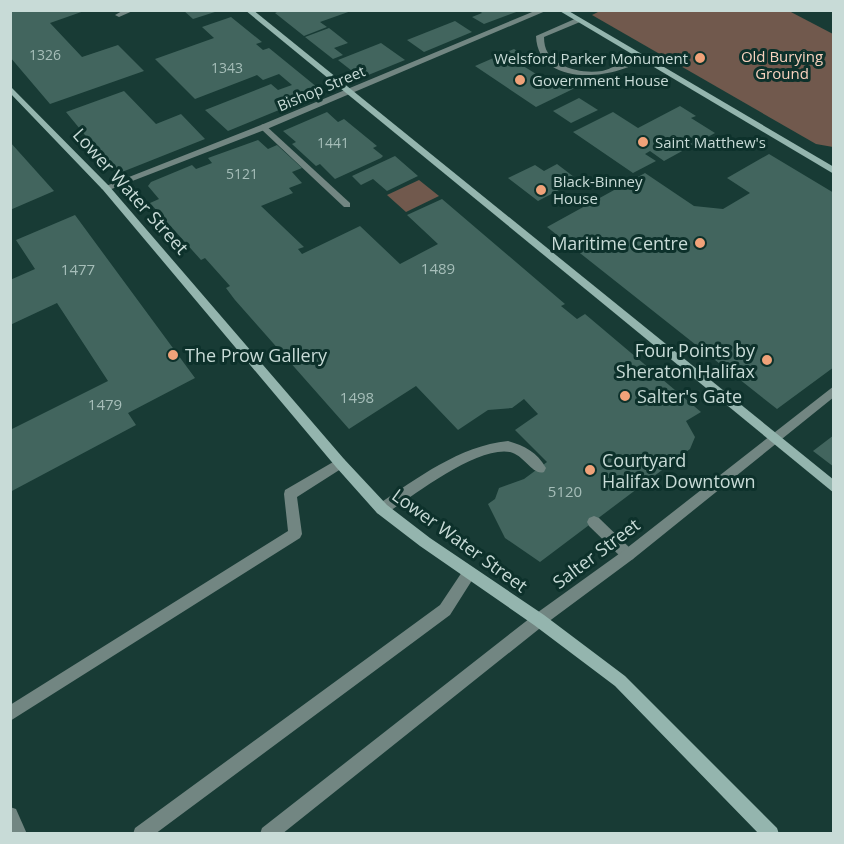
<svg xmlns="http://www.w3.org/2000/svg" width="844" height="844" font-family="'Open Sans',sans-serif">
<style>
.green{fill:#71594d}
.building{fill:#42655e}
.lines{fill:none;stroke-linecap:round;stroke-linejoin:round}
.lane{fill:#728682;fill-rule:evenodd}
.street{fill:#728682;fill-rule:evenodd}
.secondary{fill:#94b5ae;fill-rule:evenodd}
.poi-dot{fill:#f0a279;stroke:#0d312b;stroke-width:2}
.labels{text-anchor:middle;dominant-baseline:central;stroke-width:6;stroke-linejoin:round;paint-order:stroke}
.far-number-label{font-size:14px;fill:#a6beb9}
.far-park-label{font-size:15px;fill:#f8d2be;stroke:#0d312b}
.far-poi-label{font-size:15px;fill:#c8dbd7;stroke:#0d312b;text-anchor:start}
.far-street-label{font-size:15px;fill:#c8dbd7;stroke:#0d312b}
.number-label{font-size:15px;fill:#a6beb9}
.street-label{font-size:18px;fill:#c8dbd7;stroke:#0d312b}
.poi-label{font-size:18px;fill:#c8dbd7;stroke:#0d312b;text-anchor:start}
</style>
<rect width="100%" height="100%" fill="#183b35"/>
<g class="green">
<polygon points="602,10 789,11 833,34 833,147 816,144 592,15"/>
<polygon points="419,180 439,196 406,212 387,195"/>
</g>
<g class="building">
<polygon points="10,10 87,10 50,23 82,57 118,45 144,71 50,104 10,57"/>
<polygon points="183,10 217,10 218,11 193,19"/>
<polygon points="281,10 351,10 351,11 320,22 327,27 304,36 275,13"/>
<polygon points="479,10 519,10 519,11 484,24 472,17 482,13"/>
<polygon points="231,17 262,42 256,44 263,50 269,48 323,92 228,131 205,110 271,84 278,90 292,85 279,74 263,80 257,75 195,99 155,59 214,38 202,27"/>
<polygon points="455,21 472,32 424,52 407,40"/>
<polygon points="329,28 348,43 334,48 343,55 333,59 305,37"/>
<polygon points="381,43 405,60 361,78 338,60"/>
<polygon points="514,49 530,59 520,64 549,82 558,78 575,88 536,107 475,66"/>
<polygon points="124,91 156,124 181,114 205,139 117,174 66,112"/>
<polygon points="579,98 598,110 571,123 553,111"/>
<polygon points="680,106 696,116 691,118 715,133 664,161 650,151 645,154 656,161 633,173 573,132 613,112 638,128"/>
<polygon points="327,112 338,122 344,119 377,146 373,148 383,156 381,158 335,179 320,164 316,166 292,144 296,142 283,131"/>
<polygon points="258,140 268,149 277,145 302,168 292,172 302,183 289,188 293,193 261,206 304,247 298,249 302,254 360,226 400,264 438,244 407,215 442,199 565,304 561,306 577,319 585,314 701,412 686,421 695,437 690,449 540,562 505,538 488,504 495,499 499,488 524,479 547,462 515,430 538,414 524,399 512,408 488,410 458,430 416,386 349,429 235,300 226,288 230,286 205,258 201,260 150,203 159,199 148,186 151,182 192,165 196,169 212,163 208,158"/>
<polygon points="10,142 54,191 10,210"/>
<polygon points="769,154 834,193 834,367 777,409 547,227 645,173 694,206 723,209 750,193 727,178"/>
<polygon points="395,156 418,176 387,191 373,179 361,185 352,176"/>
<polygon points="557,164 578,180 538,201 508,178 535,165 544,171"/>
<polygon points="75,215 195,378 128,413 136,425 10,492 10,430 108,381 57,303 10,325 10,280 35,269 16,240"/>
<polygon points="834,435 834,467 813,451"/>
</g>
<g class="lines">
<g class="lane">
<polygon points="124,10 135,10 119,17 115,15"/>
<path d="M 577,18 L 580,18 L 580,22 L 544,37 C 544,50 549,57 560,64 C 573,71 588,73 602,71 C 614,69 638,52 646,57 C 617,80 538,89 536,36 Z"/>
<polygon points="264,124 350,203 350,207 344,207 261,129 261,125"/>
<path d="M 508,441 C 525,446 537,452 546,468 L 544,472 C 533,476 524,455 510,452 C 477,446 414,495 387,513 L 382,515 L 377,513 L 376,509 L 377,505 C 418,478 459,446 508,441 Z"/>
<polygon points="340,458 344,459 346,463 344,467 297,497 302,534 300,538 10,721 10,705 288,531 284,494 285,490"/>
<polygon points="594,516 599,518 633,551 635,555 633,559 628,561 623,559 589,526 587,522 589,518"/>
<polygon points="469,568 474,569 476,574 450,615 155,834 133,834 135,828 440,605 464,569"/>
<polygon points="10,807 16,809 27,834 10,834"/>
</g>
<g class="street">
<polygon points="537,10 548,10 267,129 109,190 106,191 101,188 261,125"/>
<polygon points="834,386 834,397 633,559 544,625 282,834 260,834 262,828 534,615 623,551"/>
</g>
<g class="secondary">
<polygon points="245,10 253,10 834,480 834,493"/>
<polygon points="558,10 567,10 834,167 834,174"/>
<polygon points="10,86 109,186 344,459 387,505 430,538 544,615 625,676 777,828 779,834 759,834 615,686 534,625 420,546 377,513 336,467 103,190 10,93"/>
</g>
</g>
<g class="poi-dot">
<circle cx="700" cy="58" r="6"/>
<circle cx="520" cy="80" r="6"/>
<circle cx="643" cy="142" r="6"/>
<circle cx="541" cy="190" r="6"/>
<circle cx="700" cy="243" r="6"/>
<circle cx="173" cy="355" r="6"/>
<circle cx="767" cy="360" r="6"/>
<circle cx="625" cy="396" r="6"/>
<circle cx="590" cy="470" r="6"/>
</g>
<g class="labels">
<g class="far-number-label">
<text x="45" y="54">1326</text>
<text x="227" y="67">1343</text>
<text x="333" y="142">1441</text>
<text x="242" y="173">5121</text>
</g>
<g class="far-park-label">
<text x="782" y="56">Old Burying<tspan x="782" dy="17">Ground</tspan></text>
</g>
<g class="far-poi-label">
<text x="688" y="58" text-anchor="end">Welsford Parker Monument</text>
<text x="532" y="80">Government House</text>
<text x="655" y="142">Saint Matthew's</text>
<text x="553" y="181">Black-Binney<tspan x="553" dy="17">House</tspan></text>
</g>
<g class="far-street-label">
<text transform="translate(321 88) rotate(-23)">Bishop Street</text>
</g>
<g class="number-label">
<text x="438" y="268">1489</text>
<text x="78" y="269">1477</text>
<text x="357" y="397">1498</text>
<text x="105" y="404">1479</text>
<text x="565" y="491">5120</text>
</g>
<g class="street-label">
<text transform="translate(131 191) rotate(48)">Lower Water Street</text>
<text transform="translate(460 540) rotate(36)">Lower Water Street</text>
<text transform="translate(596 553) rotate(-37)">Salter Street</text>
</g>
<g class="poi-label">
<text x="688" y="243" text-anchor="end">Maritime Centre</text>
<text x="755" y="350" text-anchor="end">Four Points by<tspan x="755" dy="21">Sheraton Halifax</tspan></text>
<text x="185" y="355">The Prow Gallery</text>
<text x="637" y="396">Salter's Gate</text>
<text x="602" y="460">Courtyard<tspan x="602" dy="21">Halifax Downtown</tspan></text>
</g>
</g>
<rect width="844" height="844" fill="none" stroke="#c8dbd7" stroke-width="24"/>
</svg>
